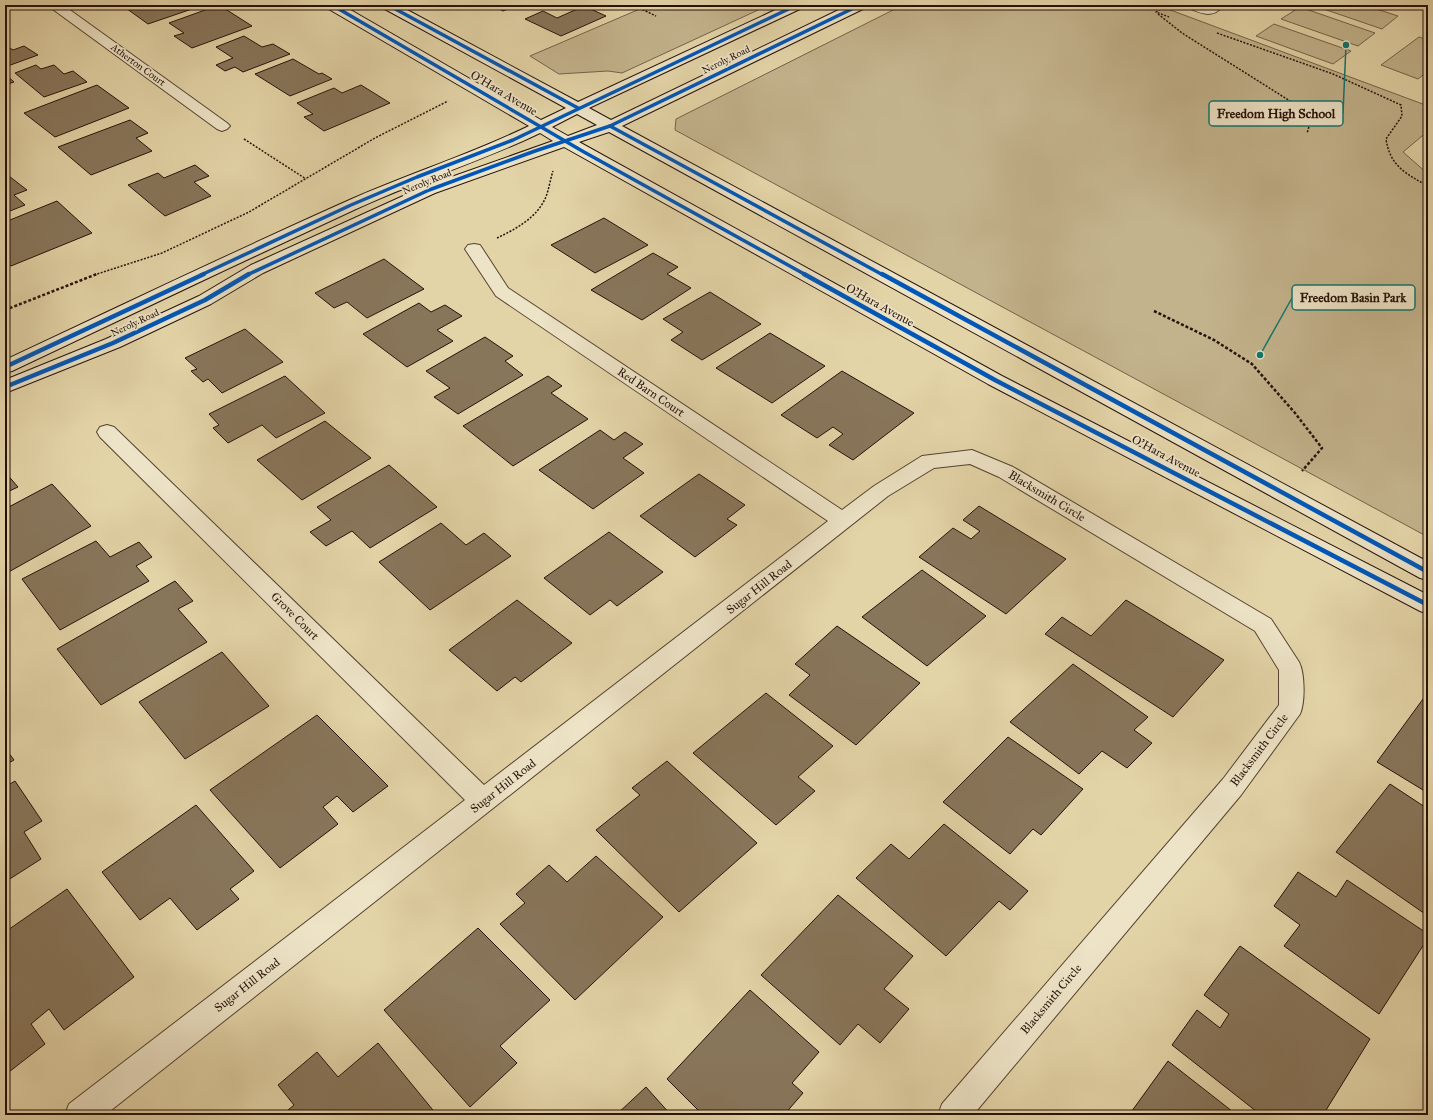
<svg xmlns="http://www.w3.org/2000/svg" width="1433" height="1120" font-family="'IM FELL Great Primer',serif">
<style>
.green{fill:#c3b38c;stroke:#74624a}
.building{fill:#88765b;stroke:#251108}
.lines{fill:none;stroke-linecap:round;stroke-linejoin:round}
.lane-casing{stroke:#544230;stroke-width:2}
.street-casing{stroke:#544230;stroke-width:2}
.secondary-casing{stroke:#251108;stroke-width:2}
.path-far1{stroke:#251108;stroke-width:1.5;stroke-dasharray:2 1.5;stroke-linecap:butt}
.path{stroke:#251108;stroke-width:2.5;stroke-dasharray:3 2;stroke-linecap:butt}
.lane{fill:#ede3c6;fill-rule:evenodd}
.street{fill:#ede3c6;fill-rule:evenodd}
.secondary{fill:#ede3c6;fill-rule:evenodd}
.cycleway-far1-casing{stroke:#ede3c6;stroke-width:5}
.cycleway-casing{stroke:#ede3c6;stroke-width:7}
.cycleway-far1{stroke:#0057b8;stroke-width:3.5}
.cycleway{stroke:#0057b8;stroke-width:4.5}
.labels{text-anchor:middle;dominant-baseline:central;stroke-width:3.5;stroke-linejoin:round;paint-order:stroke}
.far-street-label{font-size:10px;fill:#251108;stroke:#ede3c6}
.street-label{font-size:12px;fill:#251108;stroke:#ede3c6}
.leader{fill:none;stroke:#0f766e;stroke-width:1.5}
.callout-dot{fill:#0f766e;stroke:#ede3c6;stroke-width:1.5}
.callout{fill:#ede3c6;stroke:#0f766e;stroke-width:1.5}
.callout-label{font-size:13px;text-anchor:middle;font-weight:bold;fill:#251108}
</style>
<rect width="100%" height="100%" fill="#e3d4a7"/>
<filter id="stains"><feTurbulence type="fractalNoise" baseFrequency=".005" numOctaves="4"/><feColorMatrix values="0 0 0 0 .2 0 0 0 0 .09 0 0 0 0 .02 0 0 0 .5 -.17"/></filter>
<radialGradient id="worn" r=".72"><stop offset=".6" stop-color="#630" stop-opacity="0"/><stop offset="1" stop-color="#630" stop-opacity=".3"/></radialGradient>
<g class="green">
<polygon points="649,5 769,5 622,73 608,71 559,74 530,56"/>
<polygon points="903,5 1157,5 1428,106 1428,131 1403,152 1428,174 1428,537 675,130 676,119"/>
<polygon points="1312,5 1364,5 1398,16 1382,29"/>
<polygon points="1300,7 1375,33 1358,46 1281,19"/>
<polygon points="1274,24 1351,51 1333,64 1256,36"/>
<polygon points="1419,37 1428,40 1428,71 1418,79 1381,65"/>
</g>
<g class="building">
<polygon points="126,5 186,5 192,9 148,24 123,6"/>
<polygon points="219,5 252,26 192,48 174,36 184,33 169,23"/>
<polygon points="492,5 517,5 503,11"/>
<polygon points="584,6 606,16 561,36 525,19 543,11 557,18"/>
<polygon points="244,36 262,47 273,44 290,54 243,72 235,67 225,71 216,65 233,58 216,47"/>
<polygon points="5,45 13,50 24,46 38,55 5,67"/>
<polygon points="293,59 319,74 322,73 332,79 290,96 255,74"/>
<polygon points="36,65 41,69 54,65 64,74 73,71 87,82 44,97 15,73"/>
<polygon points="5,74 14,82 5,85"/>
<polygon points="97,85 129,108 55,137 24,113"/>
<polygon points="361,85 390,103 324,131 304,117 313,114 297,103 334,88 342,93"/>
<polygon points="130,120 148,133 136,138 152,151 91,175 58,147"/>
<polygon points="195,165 209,176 194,182 211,196 165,216 128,185 158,173 164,178"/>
<polygon points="5,173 27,190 14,195 25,205 5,213"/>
<polygon points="57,201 92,233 11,266 5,260 5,222"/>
<polygon points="604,218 648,245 595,273 551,245"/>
<polygon points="653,253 678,267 667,274 691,288 642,320 591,290"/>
<polygon points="384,259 424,289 367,318 347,302 334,308 315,293"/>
<polygon points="710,292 761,324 702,360 671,340 683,332 663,319"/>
<polygon points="419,303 431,312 445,305 462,316 437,330 453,341 407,367 363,334"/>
<polygon points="245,329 283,362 222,393 208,379 203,382 191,371 197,369 185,358"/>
<polygon points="770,333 825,366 772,403 716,368"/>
<polygon points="485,337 513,356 505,361 523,375 458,414 434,397 450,388 426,371"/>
<polygon points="842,371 914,413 853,460 829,445 843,434 833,427 817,438 781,415"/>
<polygon points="285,376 325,413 276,438 262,425 228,443 213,428 219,425 209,414"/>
<polygon points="548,376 562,386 551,393 588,419 513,466 463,426"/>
<polygon points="325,421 371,458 302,500 257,460"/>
<polygon points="600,430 614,440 625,432 643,444 623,458 644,473 593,509 539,470"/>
<polygon points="389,465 437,507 370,548 352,531 326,546 310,532 331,520 317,507"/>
<polygon points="5,472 18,487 5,493"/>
<polygon points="699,474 745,505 727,519 737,525 695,557 640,516"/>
<polygon points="52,484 91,526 5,574 5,509"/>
<polygon points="979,506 1066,559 1006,614 919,557 953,528 971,539 980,531 963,520"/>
<polygon points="441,523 466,545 484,533 511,556 430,610 379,562"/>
<polygon points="609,532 663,572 617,606 610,600 590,615 544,578"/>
<polygon points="96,541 110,557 139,542 152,557 136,566 149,581 60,630 22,579"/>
<polygon points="922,570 986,616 927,666 862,617"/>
<polygon points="175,581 193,601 178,609 207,642 101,705 57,649"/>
<polygon points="517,600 572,643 521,682 515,677 497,691 449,650"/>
<polygon points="1126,600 1224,660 1173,717 1045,634 1062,617 1091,636"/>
<polygon points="837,626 920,683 856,745 789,695 810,675 795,664"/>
<polygon points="222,652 269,706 185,759 139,702"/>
<polygon points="1073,664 1148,717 1134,730 1152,743 1127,768 1102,751 1079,774 1010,722"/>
<polygon points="766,693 833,746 798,777 815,791 776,825 693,753"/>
<polygon points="1423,699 1428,702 1428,793 1377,762"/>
<polygon points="317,715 388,786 353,812 337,796 323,807 338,824 280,868 210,790"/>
<polygon points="1008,737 1083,789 1041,835 1033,829 1010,854 943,802"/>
<polygon points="5,748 14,760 5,765"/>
<polygon points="667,761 757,843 679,912 596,830 640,795 632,788"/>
<polygon points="15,781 42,821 24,832 41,859 5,882 5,787"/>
<polygon points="1390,784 1428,809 1428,916 1336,852"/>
<polygon points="196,805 254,871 230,889 239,899 197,930 170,898 140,920 102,872"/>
<polygon points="944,824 1028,891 1010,910 999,901 946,956 856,878 891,844 909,859"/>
<polygon points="596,856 663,917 575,1000 500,924 525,903 516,894 549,865 567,882"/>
<polygon points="1298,872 1336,897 1347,880 1428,934 1428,938 1379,1014 1284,946 1300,925 1274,906"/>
<polygon points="67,889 134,977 64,1030 49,1009 31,1024 45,1044 5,1075 5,932"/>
<polygon points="838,895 913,956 884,989 909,1009 880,1043 858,1024 840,1045 761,975"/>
<polygon points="478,928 550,1000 500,1046 517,1063 470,1107 384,1010"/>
<polygon points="1240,946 1370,1039 1323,1115 1261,1115 1172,1045 1197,1010 1220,1028 1229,1014 1204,995"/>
<polygon points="750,990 819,1052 792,1083 803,1093 784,1115 703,1115 667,1079"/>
<polygon points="378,1043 437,1115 282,1115 294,1105 278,1085 317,1052 338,1077"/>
<polygon points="1168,1061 1237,1115 1129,1115"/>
<polygon points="646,1087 671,1115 616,1115"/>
</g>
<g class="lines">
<g class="lane-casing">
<path id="lane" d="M 1185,5 L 1200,5 L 1207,8 L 1211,5 L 1224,5 C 1212,20 1201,13 1186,7 Z"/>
</g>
<g class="street-casing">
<g id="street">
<polygon points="47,5 63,5 227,123 230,126 227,129 222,131 217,129"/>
<path d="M 474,244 L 480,245 L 508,288 L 842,510 L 874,486 L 922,456 L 972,450 L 1013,467 L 1271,619 L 1299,662 C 1305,674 1305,703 1300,714 L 1241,795 L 973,1115 L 938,1115 L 942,1104 L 1223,779 L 1279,705 L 1279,670 L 1255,631 L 999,477 L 970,464 L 934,468 L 888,496 L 105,1115 L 65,1115 L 69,1104 L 465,800 L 100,437 L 97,432 L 100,427 L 107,425 L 114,427 L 484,785 L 828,521 L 496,296 L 465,249 L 468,245 Z"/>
</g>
</g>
<g class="secondary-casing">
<path id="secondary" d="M 325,5 L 342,5 L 541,120 L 566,108 L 383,8 L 381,5 L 398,5 L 578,102 L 786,5 L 804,5 L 802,8 L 589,108 L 611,120 L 849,5 L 867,5 L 865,8 L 622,126 L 1428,562 L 1428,580 L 1420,578 L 609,132 L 579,142 L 1002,376 L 1428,595 L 1428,614 L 1420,611 L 988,384 L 564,147 L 435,193 L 263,273 L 211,304 L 120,347 L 5,393 L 5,380 L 106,339 L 199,296 L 251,265 L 423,187 L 553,141 L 540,133 C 480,162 416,181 356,209 C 241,262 126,317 12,371 L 5,373 L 5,360 C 118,307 231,253 345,202 C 405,175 469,155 529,126 L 327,8 ZM 577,114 L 597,125 L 568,136 L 552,127 Z"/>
</g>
<g class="path-far1">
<polyline points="633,5 656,16"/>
<polyline points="1166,5 1156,12 1169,17"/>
<path d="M 1158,14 L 1182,33 L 1298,106 C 1308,115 1312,120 1307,133"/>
<path d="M 1217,33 L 1333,74 L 1401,105 L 1402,116 L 1386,139 C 1390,166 1406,174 1428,186"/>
<polyline points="244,139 306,179"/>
<path d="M 497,238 C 516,229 536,218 545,199 C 549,190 550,180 553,171"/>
<polyline points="94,275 162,253 249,212 375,138 448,101"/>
</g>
<g class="path">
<polyline points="5,310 97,274"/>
<polyline points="1154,311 1214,340 1252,364 1295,413 1322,448 1302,471"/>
</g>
<use href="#lane" class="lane"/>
<use href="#street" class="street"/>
<use href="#secondary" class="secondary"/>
<g class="cycleway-far1-casing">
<g id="cycleway-far1">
<polyline points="332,5 584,152 806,275"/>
<polyline points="388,5 578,108"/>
<polyline points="610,126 883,275"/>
<polyline points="201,275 351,205 417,177 513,140 797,5"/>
<polyline points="247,275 429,190 535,151 610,126 860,5"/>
</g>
</g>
<g class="cycleway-casing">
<g id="cycleway">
<polyline points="804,274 995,380 1428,605"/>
<polyline points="882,274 1428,572"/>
<polyline points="5,367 204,274"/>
<polyline points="5,387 113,343 205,300 249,274"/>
</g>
</g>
<use href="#cycleway-far1" class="cycleway-far1"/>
<use href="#cycleway" class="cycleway"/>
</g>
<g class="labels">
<g class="far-street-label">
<text transform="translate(726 60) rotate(-26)">Neroly Road</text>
<text transform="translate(138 65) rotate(36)">Atherton Court</text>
<text transform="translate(427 182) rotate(-22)">Neroly Road</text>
<text transform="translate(135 323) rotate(-25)">Neroly Road</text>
</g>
<g class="street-label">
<text transform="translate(504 93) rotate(31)">O'Hara Avenue</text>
<text transform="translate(880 305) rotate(29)">O'Hara Avenue</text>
<text transform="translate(651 392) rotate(34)">Red Barn Court</text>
<text transform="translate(1166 456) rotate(28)">O'Hara Avenue</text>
<text transform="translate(1047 496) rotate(31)">Blacksmith Circle</text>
<text transform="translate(759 587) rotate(-38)">Sugar Hill Road</text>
<text transform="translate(295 616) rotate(45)">Grove Court</text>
<text transform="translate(1259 750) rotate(-53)">Blacksmith Circle</text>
<text transform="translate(503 786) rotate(-38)">Sugar Hill Road</text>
<text transform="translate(247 985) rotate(-38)">Sugar Hill Road</text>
<text transform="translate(1051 999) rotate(-50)">Blacksmith Circle</text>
</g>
</g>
<path class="leader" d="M1346 45L1343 113M1260 355L1292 298"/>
<g class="callout-dot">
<circle cx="1346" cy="45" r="4"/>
<circle cx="1260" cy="355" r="4"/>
</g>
<g class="callout">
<rect x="1209" y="101" width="134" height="25" rx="4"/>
<rect x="1292" y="285" width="123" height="25" rx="4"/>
</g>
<g class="callout-label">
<text x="1276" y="118">Freedom High School</text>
<text x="1353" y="302">Freedom Basin Park</text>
</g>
<rect width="1433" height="1120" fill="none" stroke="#e3d4a7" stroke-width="20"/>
<rect x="6" y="6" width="1421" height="1108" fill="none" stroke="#251108" stroke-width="2"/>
<rect x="10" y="10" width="1413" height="1100" fill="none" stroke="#251108"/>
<rect width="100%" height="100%" filter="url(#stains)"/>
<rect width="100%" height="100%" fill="url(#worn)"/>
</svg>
